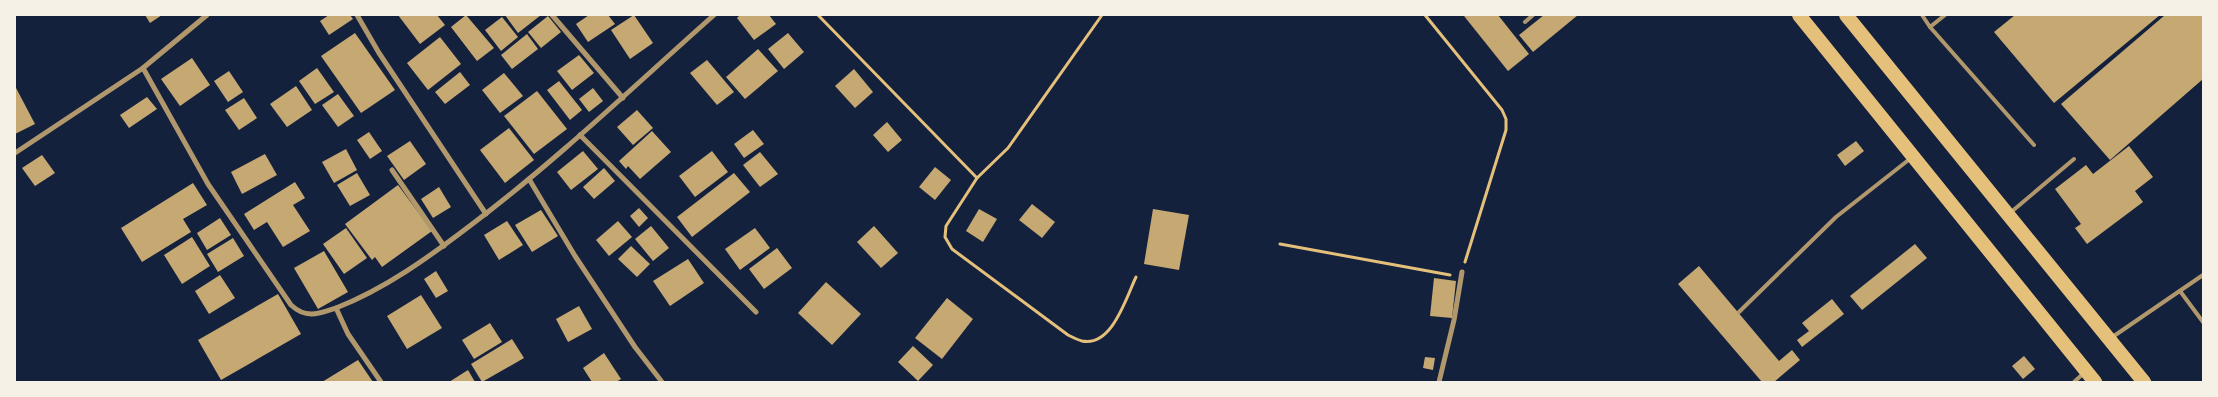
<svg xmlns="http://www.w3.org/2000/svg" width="2218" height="397" font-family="Signika,sans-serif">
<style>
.building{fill:#c6a872}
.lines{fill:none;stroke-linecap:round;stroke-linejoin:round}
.path{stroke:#e5c07b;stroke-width:3}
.service{stroke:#b1986c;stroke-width:4}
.minor{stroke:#b1986c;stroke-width:5}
.trunk{stroke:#e5c07b;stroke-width:14}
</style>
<rect width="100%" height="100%" fill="#14213d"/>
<g class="building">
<polygon points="145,15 162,15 150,23"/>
<polygon points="329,15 350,15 353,19 329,35 320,21"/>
<polygon points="398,15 437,15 445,25 420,44"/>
<polygon points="466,15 494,48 477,61 451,27"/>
<polygon points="505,15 541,15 518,33"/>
<polygon points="589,15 608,15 615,24 588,42 576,24"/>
<polygon points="634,15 653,43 630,59 611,30"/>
<polygon points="740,15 769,15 776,24 754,40 737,18"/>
<polygon points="1465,15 1498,15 1529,54 1508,71 1464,16"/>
<polygon points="1544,15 1578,15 1533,52 1519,35"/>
<polygon points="2015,15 2160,15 2054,103 1994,32"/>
<polygon points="2165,15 2203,15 2203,79 2110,160 2061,104"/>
<polygon points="548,16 561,32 541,48 528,32"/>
<polygon points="502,17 518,37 501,51 485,30"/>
<polygon points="355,33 395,90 361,113 321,56"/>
<polygon points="788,33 804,52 784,69 768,49"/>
<polygon points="527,34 538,49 512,69 501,55"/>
<polygon points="440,37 461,64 428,90 407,63"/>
<polygon points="758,49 778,71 745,99 726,77"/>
<polygon points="579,55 594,73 572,90 557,71"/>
<polygon points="192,58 210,85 180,106 161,79"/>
<polygon points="707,60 734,92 717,105 690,73"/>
<polygon points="317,68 334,92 315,104 299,81"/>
<polygon points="854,69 873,92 855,108 835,86"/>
<polygon points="229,71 243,92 228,102 214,81"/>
<polygon points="460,72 470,85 445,104 435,92"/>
<polygon points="504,73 523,96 500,113 482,90"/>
<polygon points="559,81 582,110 570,120 547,90"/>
<polygon points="15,86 35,124 15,134"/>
<polygon points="296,86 312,110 287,127 270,104"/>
<polygon points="593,88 603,101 589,112 579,99"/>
<polygon points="537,91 567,129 534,154 504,116"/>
<polygon points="338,94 354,116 338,127 322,105"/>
<polygon points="147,97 157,109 129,128 120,115"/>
<polygon points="244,98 257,118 239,130 225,110"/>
<polygon points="637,110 653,128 633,145 617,127"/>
<polygon points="887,122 902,140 888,152 873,135"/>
<polygon points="509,128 534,160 505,183 480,150"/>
<polygon points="753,130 764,144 744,158 734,144"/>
<polygon points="652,131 671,152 640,179 628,166 626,169 619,161"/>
<polygon points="369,132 382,151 370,159 357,140"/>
<polygon points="410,141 426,164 404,180 387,156"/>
<polygon points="1856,141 1864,151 1845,166 1837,155"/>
<polygon points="2129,146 2153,177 2135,191 2143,202 2087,244 2075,228 2081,224 2055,189 2086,165 2093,174"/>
<polygon points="346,149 357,170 334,183 322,162"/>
<polygon points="583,151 598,169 571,190 557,172"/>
<polygon points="712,151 728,172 695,197 679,176"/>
<polygon points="760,152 778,174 760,187 743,165"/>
<polygon points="265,154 277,175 242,194 231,172"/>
<polygon points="42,155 55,173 35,186 22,168"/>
<polygon points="935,167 951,180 935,200 919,187"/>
<polygon points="604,168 615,181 594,199 583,187"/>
<polygon points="357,173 370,195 350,206 337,185"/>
<polygon points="734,173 750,192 692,237 677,217"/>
<polygon points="295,182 305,198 293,205 310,231 283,247 267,222 254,230 244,214"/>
<polygon points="193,183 207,205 183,219 191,232 142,262 121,228"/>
<polygon points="398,185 432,231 382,267 375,257 372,260 345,224"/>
<polygon points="439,187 451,207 433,218 421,199"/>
<polygon points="1032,204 1055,222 1042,238 1019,220"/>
<polygon points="639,208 648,218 639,227 630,216"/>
<polygon points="979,209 997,219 983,242 966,231"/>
<polygon points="1153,209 1189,215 1179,270 1144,264"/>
<polygon points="541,210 558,236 532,252 515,225"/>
<polygon points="220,218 231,235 207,250 197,233"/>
<polygon points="507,221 523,245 499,260 484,235"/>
<polygon points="618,221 632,237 609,256 596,240"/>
<polygon points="651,226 669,248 653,261 635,239"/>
<polygon points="874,226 898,253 881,268 857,242"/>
<polygon points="346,228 367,258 344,274 323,244"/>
<polygon points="755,228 770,248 740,270 725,249"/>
<polygon points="192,237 210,266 182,284 164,255"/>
<polygon points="233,238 244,256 218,272 207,254"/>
<polygon points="1915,244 1927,258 1862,310 1850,296"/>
<polygon points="631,246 650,264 637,277 618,259"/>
<polygon points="777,248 792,268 764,289 749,269"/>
<polygon points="324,251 348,292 318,309 294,268"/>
<polygon points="688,259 704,283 670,306 653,281"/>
<polygon points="1699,266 1779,361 1792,350 1800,360 1774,382 1762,382 1678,284"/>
<polygon points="436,271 448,291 436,298 424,279"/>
<polygon points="220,275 235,298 209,314 195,291"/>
<polygon points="1434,278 1456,281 1452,318 1430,316"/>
<polygon points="826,282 861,314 832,345 798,313"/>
<polygon points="278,294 301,334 221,380 198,340"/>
<polygon points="421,295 442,328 407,349 387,316"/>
<polygon points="947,298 973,319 942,359 915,338"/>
<polygon points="1832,299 1844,314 1802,347 1797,340 1809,331 1802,323"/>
<polygon points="579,306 592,329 568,342 556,319"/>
<polygon points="490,323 502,342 474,359 462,340"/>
<polygon points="512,339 524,358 482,382 471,364"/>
<polygon points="913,346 933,365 918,381 898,362"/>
<polygon points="604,353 621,379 616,382 592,382 583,368"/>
<polygon points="2024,356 2035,369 2023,379 2012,366"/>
<polygon points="1425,357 1435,358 1433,370 1423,368"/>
<polygon points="358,360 373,382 322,382"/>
<polygon points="468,370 475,382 449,382"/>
</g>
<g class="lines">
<g class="path">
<path d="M 818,15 L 977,178 L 946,226 L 945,237 L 952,249 L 1068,335 C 1072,337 1078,340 1082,341 C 1112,347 1126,298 1136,277"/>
<polyline points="1425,15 1502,110 1506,119 1506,130 1465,262"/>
<polyline points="977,178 1008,148 1102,15"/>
<polyline points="1280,244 1450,275"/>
</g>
<g class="service">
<polyline points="1922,15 1930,27 1945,15"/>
<polyline points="1525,22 1533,15"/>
<polyline points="1930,27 2034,145"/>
<polyline points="2010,213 2074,159"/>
<polyline points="2180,291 2203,322"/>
<polyline points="1739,312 1836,217 1911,158"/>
<polyline points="2111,338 2203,275"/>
<polyline points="2074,382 2084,373"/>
</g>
<g class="minor">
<polyline points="357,15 379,53 486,214"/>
<polyline points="552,15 623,98"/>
<path d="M 143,68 L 208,184 L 291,305 C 306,319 318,314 336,308"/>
<polyline points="580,135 756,312"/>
<polyline points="15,153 143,68 207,15"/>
<polyline points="392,170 444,246"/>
<polyline points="529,179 575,256 635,347 662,382"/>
<path d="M 381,382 L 348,334 L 336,308 C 385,289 429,257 471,225 C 556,161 634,86 714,15"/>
<polyline points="1439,382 1454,320 1462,272"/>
</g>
<g class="trunk">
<polyline points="1799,15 2095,382"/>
<polyline points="1846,15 2144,382"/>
</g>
</g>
<rect width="2218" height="397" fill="none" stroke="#f6f1e7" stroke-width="32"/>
</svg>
